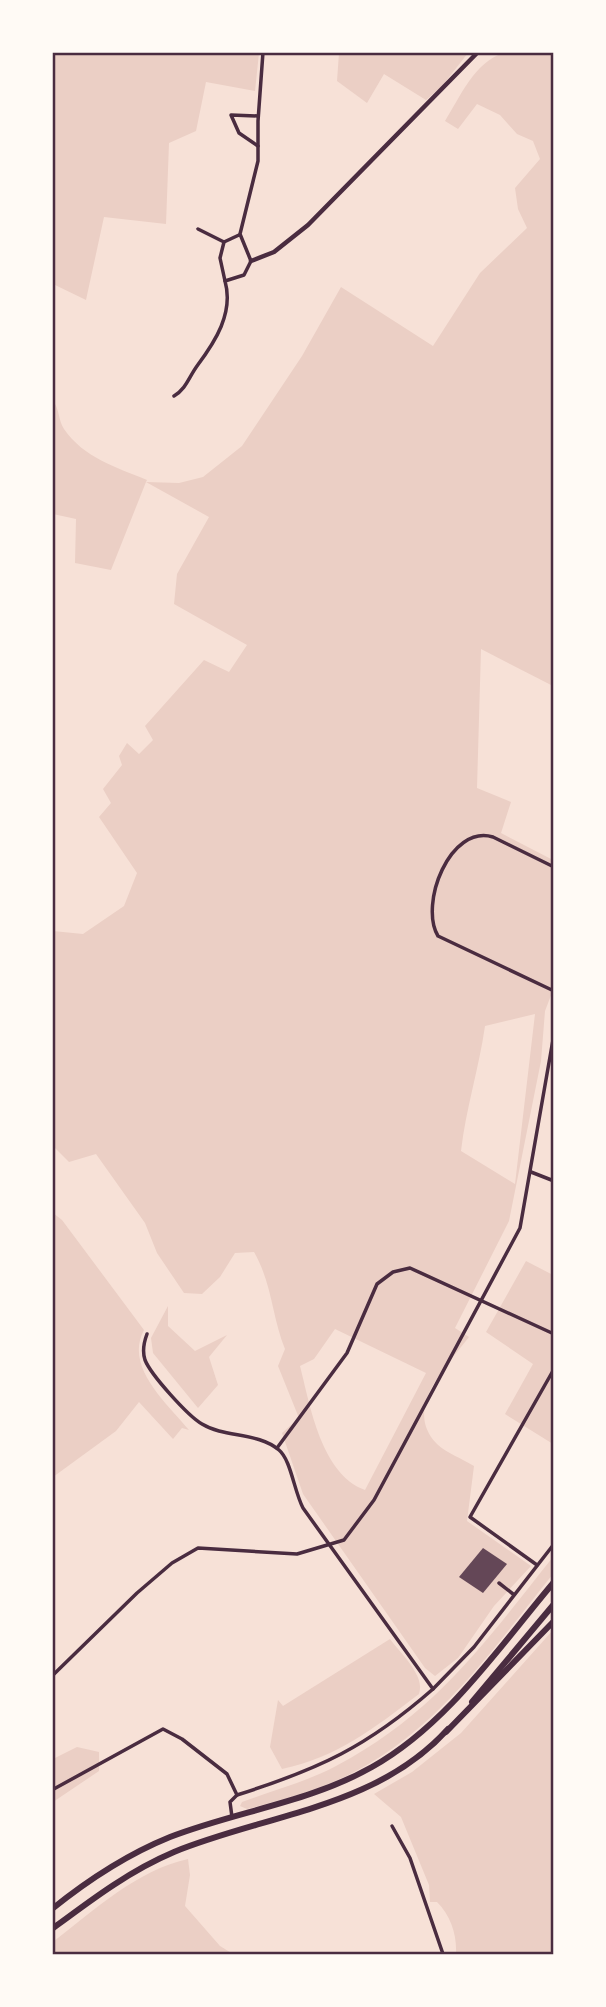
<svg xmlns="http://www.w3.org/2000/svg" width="606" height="2007" font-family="'Exo 2',sans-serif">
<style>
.green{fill:#ebcfc5;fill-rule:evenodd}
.building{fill:#644757}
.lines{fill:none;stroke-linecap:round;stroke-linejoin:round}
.minor{stroke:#4a2c40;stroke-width:3.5}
.tertiary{stroke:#4a2c40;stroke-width:4.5}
.primary{stroke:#4a2c40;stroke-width:6}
.trunk{stroke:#4a2c40;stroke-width:6}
.neatline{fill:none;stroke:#4a2c40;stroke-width:2.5}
</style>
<rect width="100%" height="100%" fill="#f7e1d7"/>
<g class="green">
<polygon points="52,53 259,53 255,91 206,82 196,131 169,143 166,224 104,217 86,300 53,284"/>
<polygon points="339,53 468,53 442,86 426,100 384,74 367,103 337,81"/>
<path d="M 504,53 L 553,53 L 553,686 L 481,649 L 477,788 L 511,802 L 501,833 L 553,860 L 553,990 L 545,1011 L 541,1061 L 509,1221 L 455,1328 L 469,1337 C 447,1366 402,1408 437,1444 C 446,1453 463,1459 474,1466 L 467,1521 L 531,1566 L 494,1606 L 458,1658 L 435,1676 L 425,1668 L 303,1494 L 282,1433 L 299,1418 L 278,1366 L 285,1349 C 272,1317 272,1283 254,1252 L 235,1253 L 220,1277 L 202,1294 L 184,1293 L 157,1253 L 145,1223 L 96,1154 L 69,1162 L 53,1146 L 53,931 L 83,934 L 124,906 L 137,873 L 99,817 L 111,803 L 103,789 L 122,765 L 119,756 L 127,743 L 139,754 L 153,740 L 145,726 L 204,660 L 229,672 L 247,645 L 174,604 L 177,574 L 209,517 L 146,482 L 111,570 L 75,563 L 76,519 L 53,514 L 52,399 C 60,409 58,420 64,429 C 84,458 116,467 147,480 L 146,482 L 179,483 L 203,477 L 242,446 L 302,356 L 341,287 L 433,346 L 480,273 L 527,228 L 518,209 L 515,188 L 540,159 L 533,141 L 517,134 L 500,115 L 477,104 L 458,129 L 445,121 C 460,97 475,61 504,53 ZM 535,1014 L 515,1184 L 461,1151 C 466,1108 479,1068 485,1026 ZM 335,1329 L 426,1373 L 365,1490 C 321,1474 310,1405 300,1366 L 314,1359 Z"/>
<path d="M 53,1213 L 62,1220 L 144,1330 C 124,1367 167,1403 189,1430 L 182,1428 L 173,1439 L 139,1402 L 116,1431 L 53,1477 Z"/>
<polygon points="526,1261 553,1275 553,1444 505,1414 533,1364 486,1332"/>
<polygon points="168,1306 168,1326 195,1351 227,1335 209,1357 218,1385 198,1408 153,1353 151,1338"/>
<path d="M 553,1557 L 553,1574 C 496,1645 441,1726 358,1770 C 323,1789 285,1799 247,1809 L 240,1806 L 242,1802 C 274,1790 306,1782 336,1766 C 436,1713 485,1642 553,1557 Z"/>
<path d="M 553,1630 L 553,1954 L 456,1954 C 457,1935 451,1916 437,1902 L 430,1902 L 429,1885 L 401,1817 L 374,1794 L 412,1772 L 461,1733 Z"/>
<path d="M 390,1639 C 400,1653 426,1676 419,1694 C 374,1728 338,1757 282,1769 L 270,1747 L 278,1700 L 283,1706 Z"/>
<polygon points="77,1747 99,1752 99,1771 53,1802 53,1759"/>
<path d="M 188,1859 L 190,1875 L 185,1906 L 220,1946 L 233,1954 L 53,1954 L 53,1942 C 93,1911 137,1870 188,1859 Z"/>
</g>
<polygon class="building" points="483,1548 507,1564 483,1593 459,1577"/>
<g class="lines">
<g class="minor">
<polyline points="258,116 231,115 239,133 258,146"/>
<polyline points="198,229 224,242"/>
<polyline points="225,281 220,258 224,242 239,235"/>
<path d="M 174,396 C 186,389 189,377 197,366 C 215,342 234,313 225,281 L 244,275 L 251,261 L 240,234 L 258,161 L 258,121 L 263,52"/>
<path d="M 554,867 L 493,837 C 450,824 419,904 438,936 L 554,991"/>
<polyline points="531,1172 554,1181"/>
<path d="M 147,1334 C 144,1342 142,1351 145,1360 C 151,1375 188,1416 202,1424 C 225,1438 258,1432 279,1450 C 291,1460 294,1491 303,1508 L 433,1689 C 367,1747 319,1769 237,1795 L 230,1802 L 232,1817"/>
<polyline points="277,1448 347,1353 377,1284 393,1272 410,1268 554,1334"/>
<polyline points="537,1565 470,1517 554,1369"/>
<polyline points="499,1583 513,1594"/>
<polyline points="52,1676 137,1593 172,1563 198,1548 297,1554 344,1540 374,1500 520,1228 554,1034"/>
<polyline points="433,1689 474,1647 554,1544"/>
<polyline points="52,1790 163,1729 182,1739 227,1774 237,1795"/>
<polyline points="392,1826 410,1858 443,1954"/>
</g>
<polyline class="tertiary" points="251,261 274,252 308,225 478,52"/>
<g class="primary">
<polyline points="472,1702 554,1604"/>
<path d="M 52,1909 C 88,1880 128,1854 170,1837 C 237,1811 308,1803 372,1767 C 447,1725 499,1647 554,1582"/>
<path d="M 52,1929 C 91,1900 129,1871 174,1852 C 267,1814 377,1808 448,1729"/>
</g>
<polyline class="trunk" points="446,1732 554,1621"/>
</g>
<rect width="606" height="2007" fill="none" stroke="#fffaf5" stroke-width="108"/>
<rect x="54" y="54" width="498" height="1899" class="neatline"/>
</svg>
